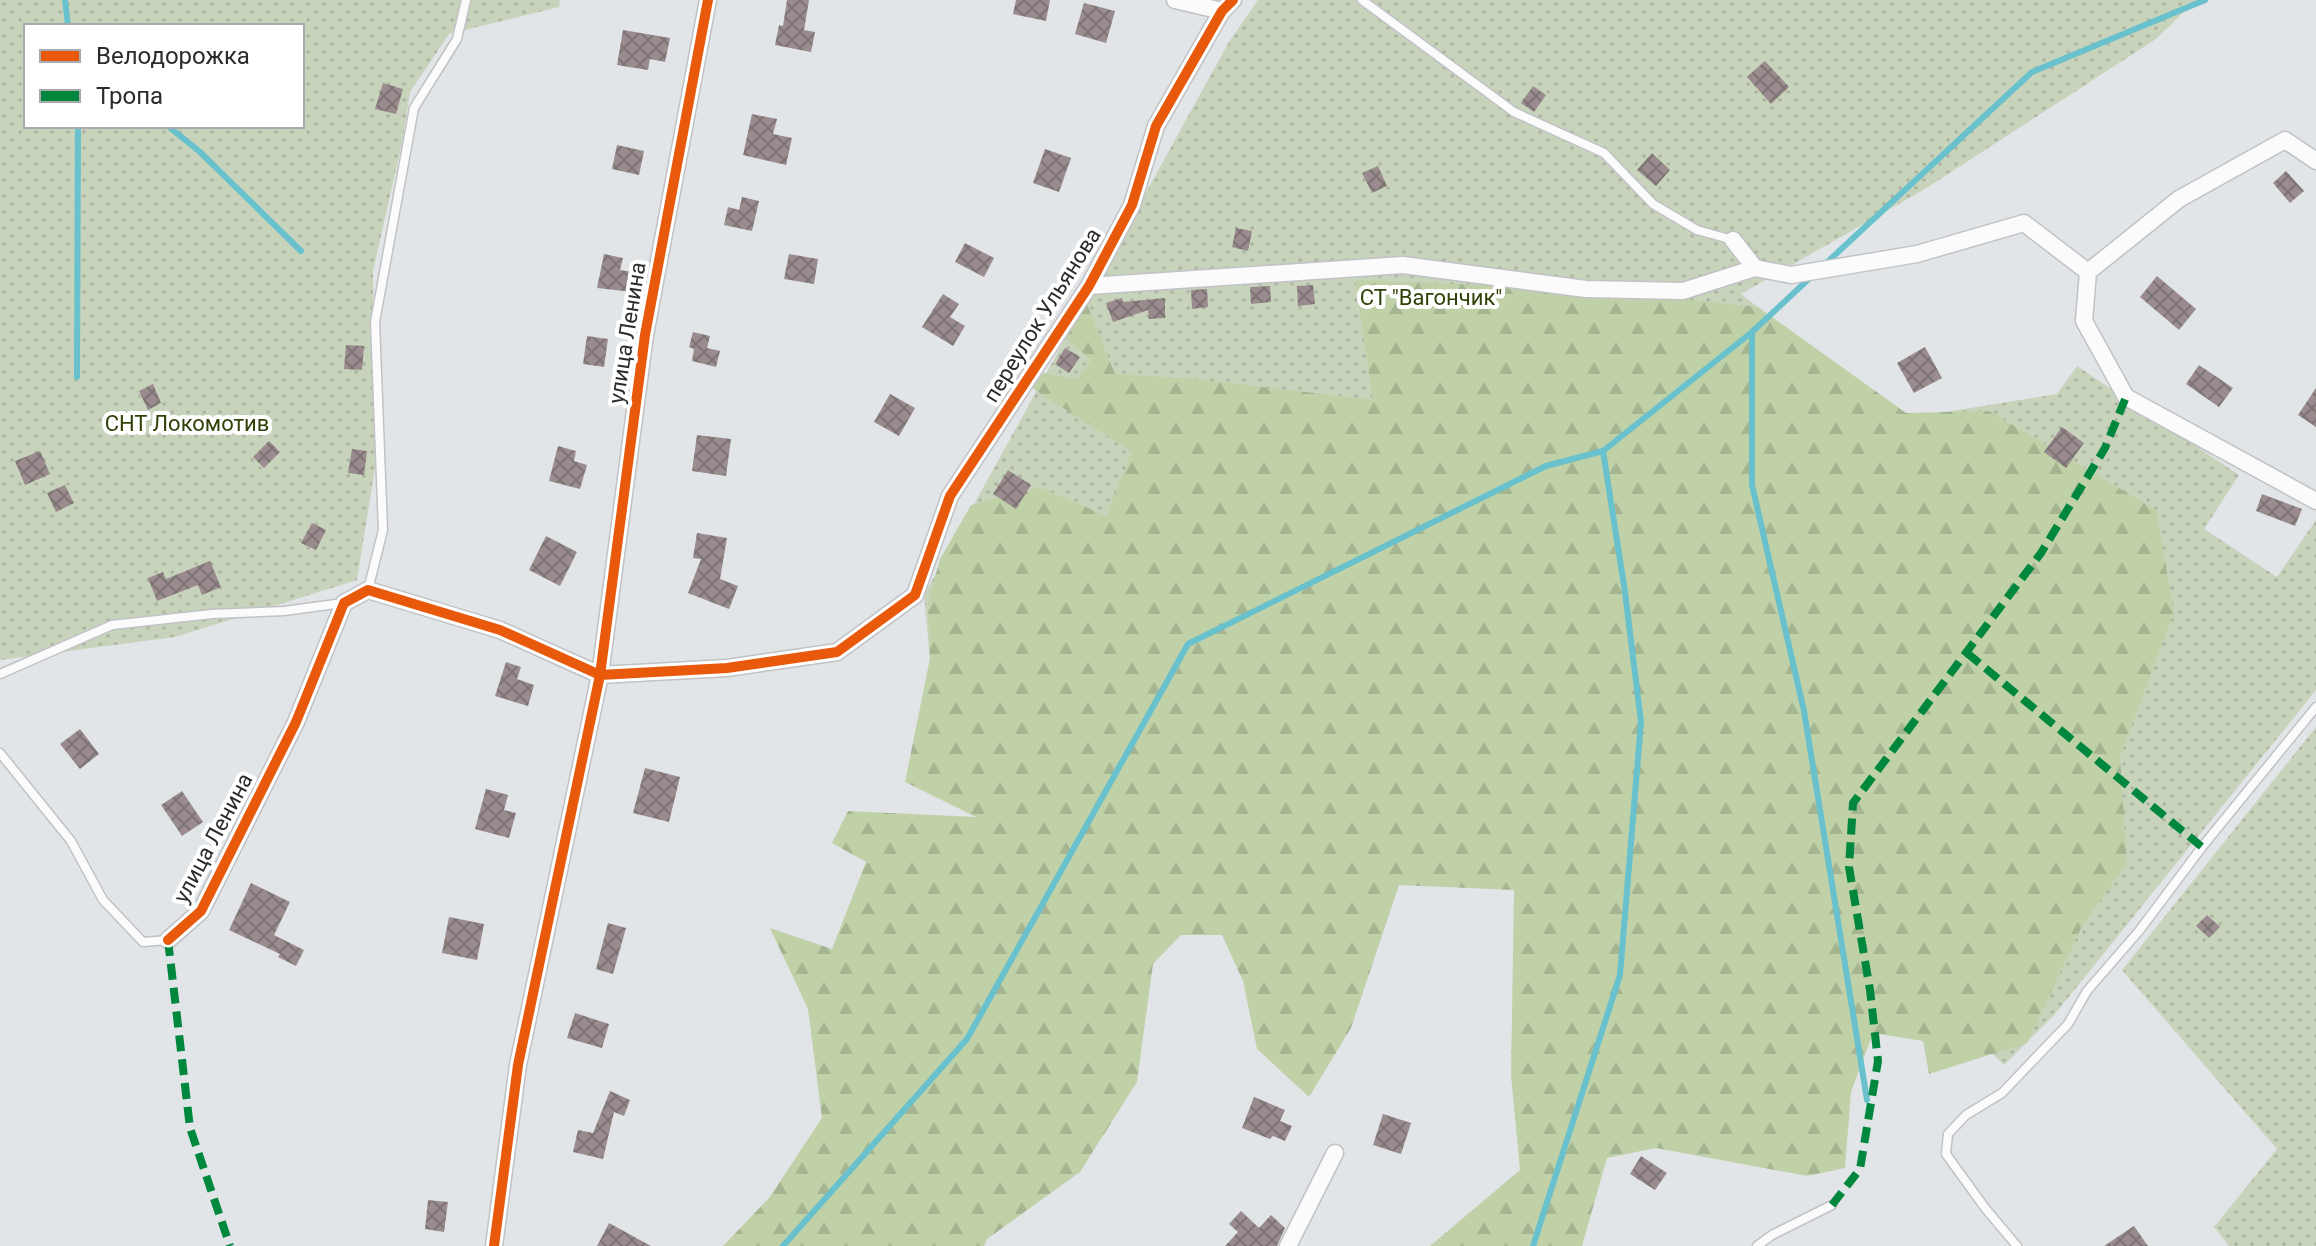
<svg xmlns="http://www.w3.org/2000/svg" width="2316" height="1246" font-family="Roboto,sans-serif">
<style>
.grass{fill:url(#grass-dots);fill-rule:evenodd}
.forest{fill:url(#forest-firs)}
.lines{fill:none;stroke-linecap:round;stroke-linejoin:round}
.stream{stroke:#68c1cd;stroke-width:6}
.building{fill:url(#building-cross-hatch)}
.service-casing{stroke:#c0c2c5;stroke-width:11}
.minor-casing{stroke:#c0c2c5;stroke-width:19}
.service{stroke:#fbfbfc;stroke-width:8}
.minor{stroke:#fbfbfc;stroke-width:16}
.quiet{stroke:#00873e;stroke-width:8;stroke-dasharray:16 8;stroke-linecap:butt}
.cycleway-casing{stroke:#fff;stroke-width:15}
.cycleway{stroke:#e8590c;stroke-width:10}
.labels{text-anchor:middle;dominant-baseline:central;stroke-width:8;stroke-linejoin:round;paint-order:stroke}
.park-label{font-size:22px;fill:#2f4107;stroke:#fff}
.street-label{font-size:22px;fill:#292b2c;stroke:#fff}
</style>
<defs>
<pattern id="grass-dots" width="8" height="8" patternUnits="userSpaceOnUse" patternTransform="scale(2)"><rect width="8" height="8" fill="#c8d3bb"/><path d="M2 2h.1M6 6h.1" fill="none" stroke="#acb5a1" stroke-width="1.8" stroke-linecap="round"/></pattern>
<pattern id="forest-firs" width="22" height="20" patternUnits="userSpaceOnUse" patternTransform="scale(2)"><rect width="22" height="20" fill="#c0d1a8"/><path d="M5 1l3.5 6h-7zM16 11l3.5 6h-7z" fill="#a5b491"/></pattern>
<pattern id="building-cross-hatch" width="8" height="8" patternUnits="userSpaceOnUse" patternTransform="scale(2)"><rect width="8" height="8" fill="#9a8c8e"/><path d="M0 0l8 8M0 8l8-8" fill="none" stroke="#7e7374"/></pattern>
</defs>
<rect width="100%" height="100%" fill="#e2e5e8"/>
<g class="grass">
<path d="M 0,0 L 560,0 L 559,7 L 449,34 L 410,92 L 402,143 L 373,271 L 375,468 L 357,580 L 175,637 L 0,660 ZM 26,26 L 302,26 L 302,126 L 26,126 Z"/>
<polygon points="1258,0 2196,0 2156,39 1925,189 1741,294 1902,419 2057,394 2077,366 2239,475 2204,529 2277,577 2316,520 2316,690 2055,1014 2004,1065 1881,948 940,766 924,595 1229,42"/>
<polygon points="2316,727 2316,1246 2229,1246 2214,1227 2277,1149 2122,970"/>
</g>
<polygon class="forest" points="1355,280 1586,289 1758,307 1906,413 1989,411 2156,510 2174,612 2120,757 2127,863 2081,928 2027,1043 1929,1074 1923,1041 1873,1033 1851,1092 1845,1168 1807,1176 1656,1148 1607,1158 1582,1246 1430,1246 1520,1170 1511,1075 1514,890 1399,885 1351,1028 1309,1097 1257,1049 1243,981 1222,935 1181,935 1153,964 1137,1082 1080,1172 987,1239 984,1246 723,1246 769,1198 822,1118 808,1009 770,928 832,949 866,862 832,843 848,811 976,817 905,782 930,658 928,604 940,559 971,505 1040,487 1106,516 1132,452 1029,386 1040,372 1078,379 1091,360 1063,335 1083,294 1115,374 1195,379 1373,400"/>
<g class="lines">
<g class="stream">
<polyline points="65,0 68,26"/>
<polyline points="168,126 200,152 301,251"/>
<polyline points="1823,266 2032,72 2205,0"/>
<polyline points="1752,332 1752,485 1804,711 1867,1100"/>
<polyline points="77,377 78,126"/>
<polyline points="783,1246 967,1039 1188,644 1546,466 1603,451 1752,332 1812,276"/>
<polyline points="1533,1246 1620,975 1641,722 1625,592 1603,451"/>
</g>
</g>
<g class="building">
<polygon points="787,0 809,0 804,30 815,32 811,52 775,45 779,25 783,26"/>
<polygon points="1016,0 1050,0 1046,21 1013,14"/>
<polygon points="1084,3 1115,11 1106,43 1075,34"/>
<polygon points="623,30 670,38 665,62 650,59 648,70 617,65"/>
<polygon points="1765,61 1789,87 1771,104 1747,77"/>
<polygon points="383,83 403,89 396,114 375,109"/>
<polygon points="1533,86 1546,95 1534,112 1521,103"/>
<polygon points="752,114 777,119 773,134 792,138 786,165 743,155"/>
<polygon points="617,145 644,151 639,175 612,169"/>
<polygon points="1045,149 1071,158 1059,192 1033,183"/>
<polygon points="1652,153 1670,170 1656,186 1637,170"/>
<polygon points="1378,166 1387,186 1372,193 1362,173"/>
<polygon points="2286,171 2304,191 2290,203 2273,183"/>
<polygon points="742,197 759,201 752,231 724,225 728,207 739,210"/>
<polygon points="1236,228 1252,231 1248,251 1232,247"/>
<polygon points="965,243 994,258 984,277 955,262"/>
<polygon points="604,254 623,258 620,270 637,273 633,292 597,288"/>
<polygon points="789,254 818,259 814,284 784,279"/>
<polygon points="2157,276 2196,309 2179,330 2140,297"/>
<polygon points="1313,285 1315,304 1298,306 1297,286"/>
<polygon points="1270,286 1271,302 1251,304 1250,287"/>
<polygon points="1207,289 1208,307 1192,309 1191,290"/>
<polygon points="943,294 959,304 950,317 965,326 953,346 922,327"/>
<polygon points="1122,298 1123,302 1165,298 1165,318 1149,319 1148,310 1113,322 1106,303"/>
<polygon points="693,332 710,336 707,348 720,351 716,367 692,361 694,349 689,347"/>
<polygon points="587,336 608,339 604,367 583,364"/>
<polygon points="346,345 364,346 362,370 344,369"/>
<polygon points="1925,347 1942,378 1914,393 1897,363"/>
<polygon points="1065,348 1080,357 1069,373 1055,364"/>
<polygon points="2199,365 2233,388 2219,407 2186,384"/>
<polygon points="153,384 161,403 148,410 139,391"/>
<polygon points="2316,388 2316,427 2298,415"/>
<polygon points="890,394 915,408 899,436 874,422"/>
<polygon points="2062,427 2084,443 2066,468 2044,452"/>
<polygon points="697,435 731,439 726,476 692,471"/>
<polygon points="269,441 280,452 264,468 253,457"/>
<polygon points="558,446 576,451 574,461 587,465 580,489 549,481"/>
<polygon points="352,449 367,451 364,475 348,473"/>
<polygon points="40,451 50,474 25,485 15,461"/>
<polygon points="1008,470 1031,485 1016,509 993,494"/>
<polygon points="65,485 74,503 56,512 47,493"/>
<polygon points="2262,494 2302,509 2295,526 2256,511"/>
<polygon points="312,523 326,530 316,550 301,543"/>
<polygon points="697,533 727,538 720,579 738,586 729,609 688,593 701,559 693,558"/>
<polygon points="546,536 577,552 560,586 529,570"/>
<polygon points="210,561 221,587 202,595 198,585 157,601 148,578 163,572 166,579"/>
<polygon points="506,662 521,667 517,679 534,685 528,706 495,696"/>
<polygon points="80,729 99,754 80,769 60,744"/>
<polygon points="645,768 680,777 669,822 633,813"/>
<polygon points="486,789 508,795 504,810 516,813 509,838 475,829"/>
<polygon points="182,791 203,822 182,836 161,805"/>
<polygon points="251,883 290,902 274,935 304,950 296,966 278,957 280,954 229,930"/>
<polygon points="2207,915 2220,927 2209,938 2196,926"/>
<polygon points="449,917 484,924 477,960 442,953"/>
<polygon points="608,923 626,928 613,974 596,969"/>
<polygon points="575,1013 609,1024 602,1048 567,1038"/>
<polygon points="610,1091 630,1100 624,1116 614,1112 603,1159 573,1152 578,1130 593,1133"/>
<polygon points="1254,1097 1285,1110 1280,1121 1292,1126 1285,1141 1273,1136 1270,1139 1242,1128"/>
<polygon points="1383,1114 1411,1123 1401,1154 1373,1145"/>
<polygon points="1641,1156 1667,1173 1655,1190 1630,1174"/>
<polygon points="428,1200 448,1202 444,1232 425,1229"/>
<polygon points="1241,1211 1259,1228 1271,1215 1285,1228 1277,1246 1225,1246 1238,1232 1229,1224"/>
<polygon points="609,1223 651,1246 597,1246"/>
<polygon points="2134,1226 2148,1246 2104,1246"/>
</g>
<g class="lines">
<g class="service-casing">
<g id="service">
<polyline points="1362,0 1514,112 1604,153 1653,204 1697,230 1733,240"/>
<polyline points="368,590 383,530 375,322 414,108 457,39 466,0"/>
<polyline points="0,674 112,625 212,614 284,611 343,603"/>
<polyline points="0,753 71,841 103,900 143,942 168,940"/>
<polyline points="1757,1246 1772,1235 1832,1205"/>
<polyline points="2017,1246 1985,1208 1946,1154 1948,1134 1966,1115 2002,1093 2068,1024 2087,991 2139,931 2202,847 2316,707"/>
</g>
</g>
<g class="minor-casing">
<g id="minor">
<polyline points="1175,0 1222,11"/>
<polyline points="2316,161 2285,140 2179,199 2088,272 2084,321 2126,397 2316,501"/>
<polyline points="1733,240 1755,268"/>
<polyline points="1089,286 1403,265 1586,289 1683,291 1755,268 1791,275 1917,254 2024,223 2088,272"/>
<polyline points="168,940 201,911 296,722 344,603 368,590 500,630 600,675 727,668 837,652 915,595 950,496 1089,286 1132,205 1156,126 1222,11 1233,0"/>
<polyline points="494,1246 518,1065 600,675 645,335 708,0"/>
<polyline points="1288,1246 1335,1153"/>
</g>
</g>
<use href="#service" class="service"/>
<use href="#minor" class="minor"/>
<g class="quiet">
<polyline points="1967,653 2202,847"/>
<polyline points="168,940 190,1128 230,1246"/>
<polyline points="1832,1205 1860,1169 1878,1061 1870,990 1849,867 1853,803 2041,553 2105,448 2126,397"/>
</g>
<g class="cycleway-casing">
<g id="cycleway">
<polyline points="168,940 201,911 296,722 344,603 368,590 500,630 600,675 727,668 837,652 915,595 950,496 1089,286 1132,205 1156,126 1222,11 1233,0"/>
<polyline points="494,1246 518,1065 600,675 645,335 708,0"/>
</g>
</g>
<use href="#cycleway" class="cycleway"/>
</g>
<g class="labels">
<g class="park-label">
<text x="1431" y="297">СТ "Вагончик"</text>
<text x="187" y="423">СНТ Локомотив</text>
</g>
<g class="street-label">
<text transform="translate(1042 315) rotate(-58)">переулок Ульянова</text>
<text transform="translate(627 333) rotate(-81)">улица Ленина</text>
<text transform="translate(213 838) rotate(-62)">улица Ленина</text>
</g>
</g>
<rect x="24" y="24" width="280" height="104" fill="#ffffff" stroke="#a9aaab" stroke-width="2"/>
<rect x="40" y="50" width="40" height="12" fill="#e8590c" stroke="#a9aaab" stroke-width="2"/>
<text x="96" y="64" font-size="24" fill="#292b2c">Велодорожка</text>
<rect x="40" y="90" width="40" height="12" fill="#00873e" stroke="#a9aaab" stroke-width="2"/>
<text x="96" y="104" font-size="24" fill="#292b2c">Тропа</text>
</svg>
